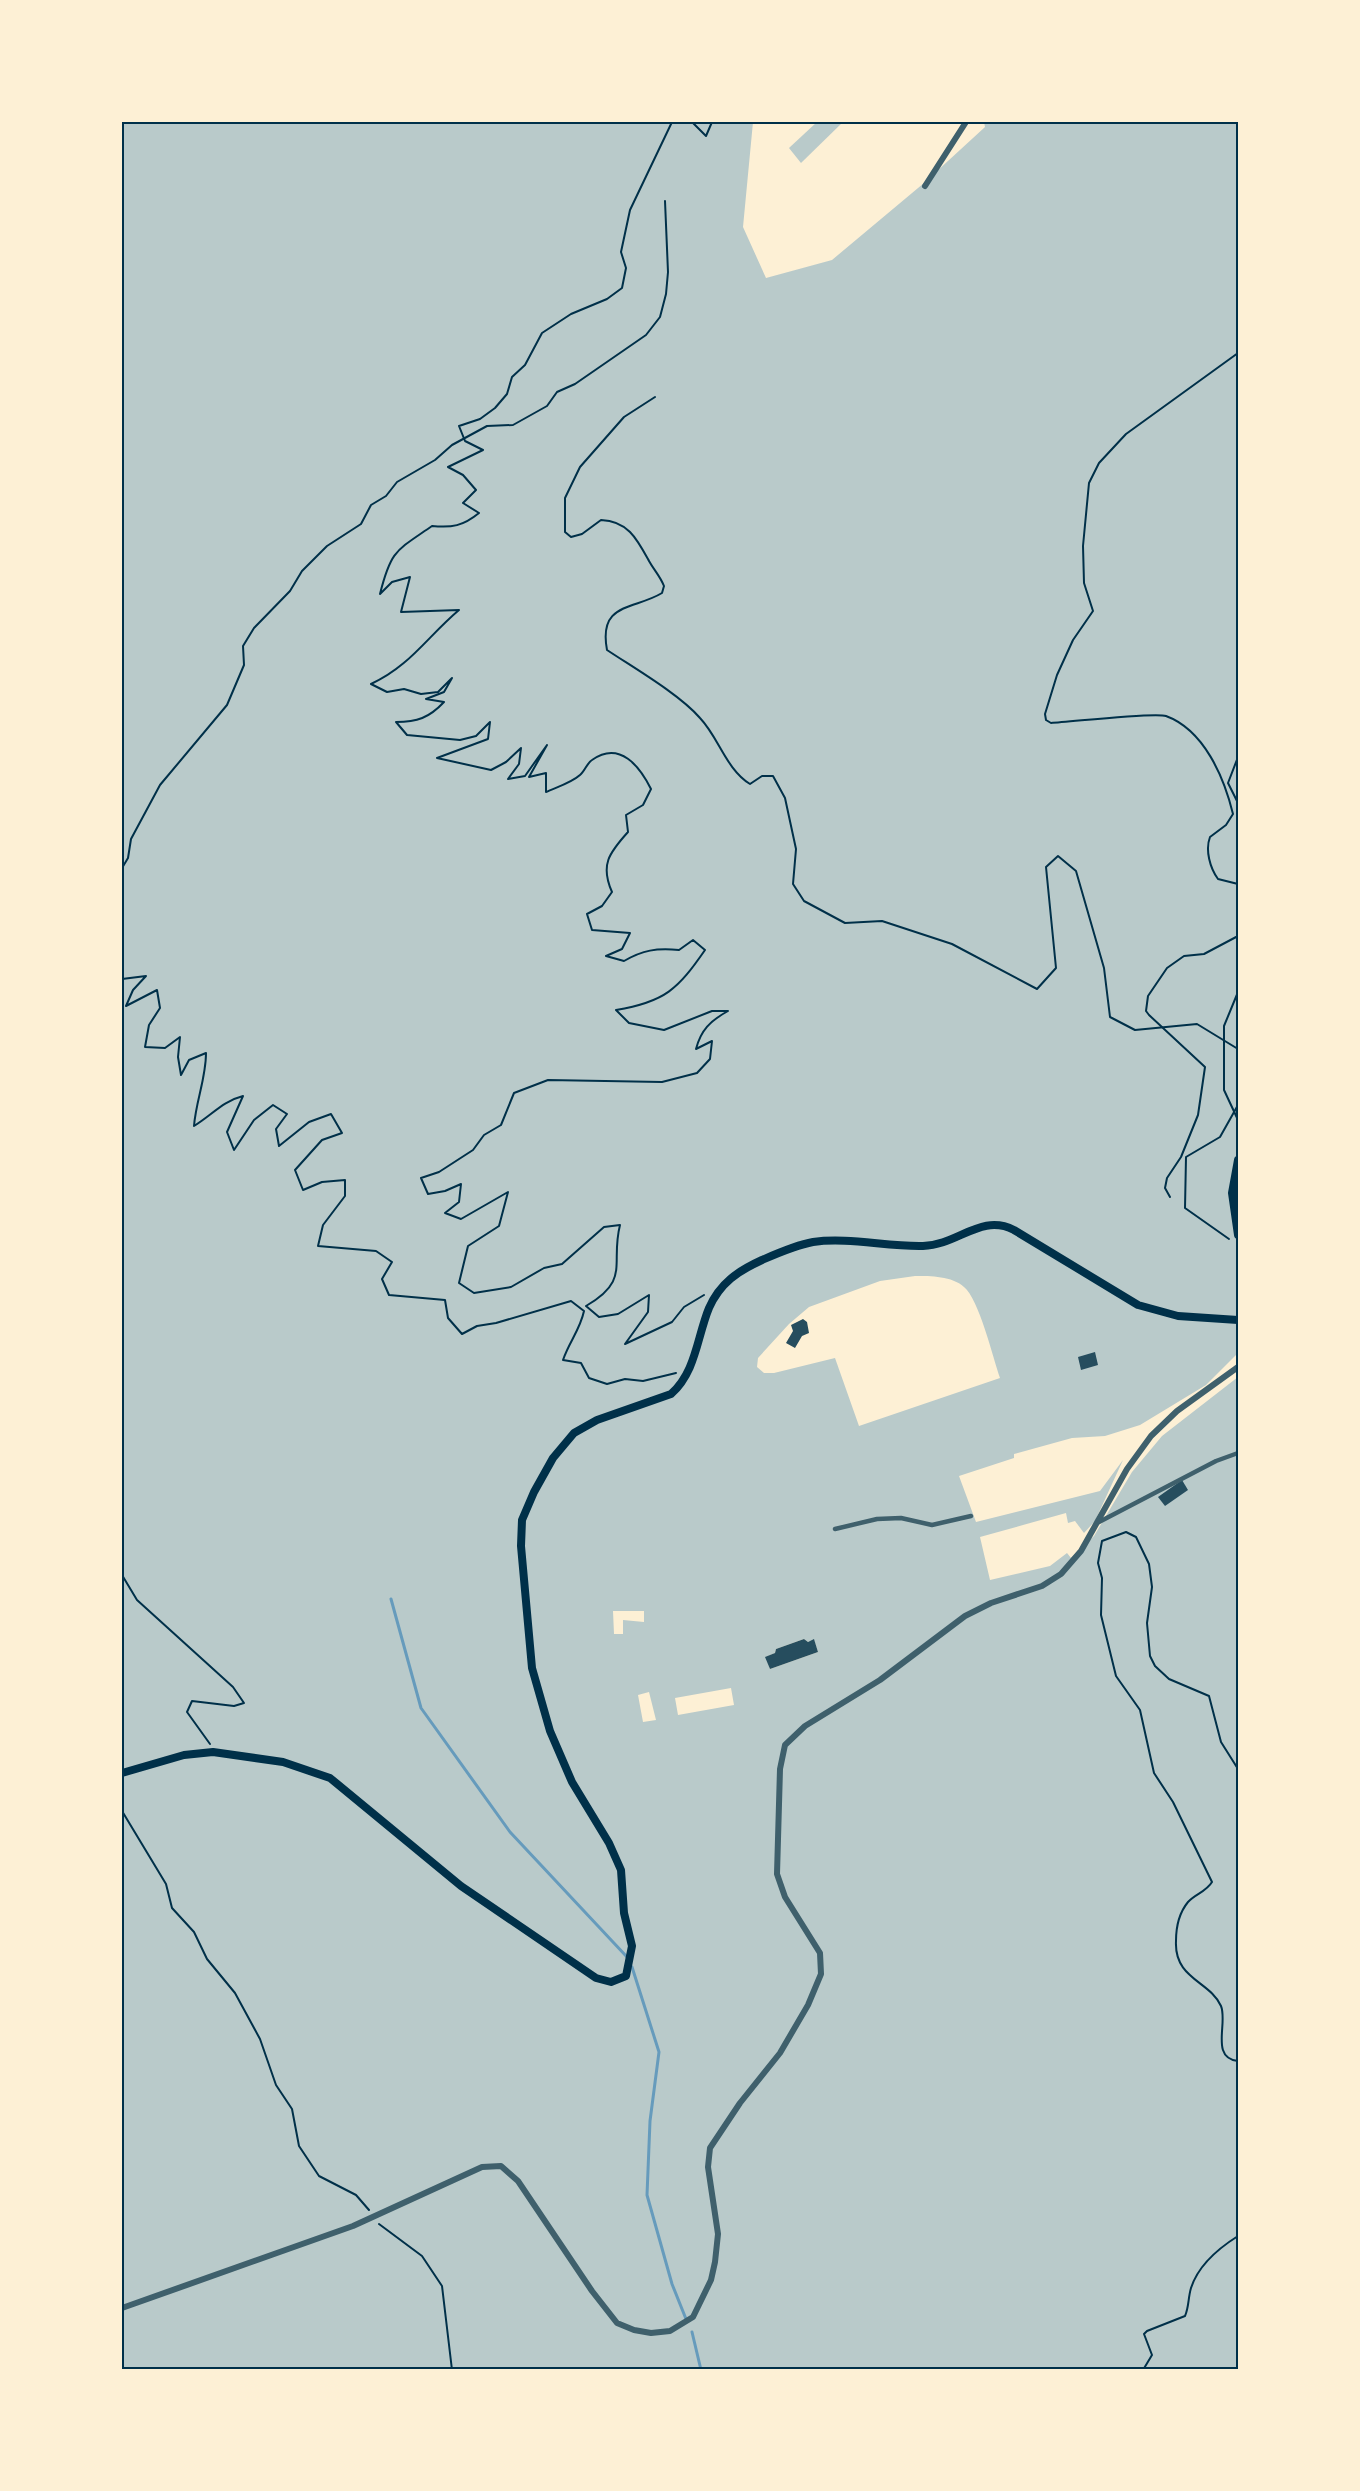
<svg xmlns="http://www.w3.org/2000/svg" width="1360" height="2491" font-family="'DM Sans',sans-serif">
<style>
.green{fill:#b9caca;fill-rule:evenodd}
.lines{fill:none;stroke-linecap:round;stroke-linejoin:round}
.stream{stroke:#669bbc;stroke-width:3}
.building{fill:#264d5e}
.path{stroke:#003049;stroke-width:2}
.pedestrian{stroke:#3f606c;stroke-width:4.5}
.minor{stroke:#3f606c;stroke-width:6}
.secondary{stroke:#003049;stroke-width:8}
.neatline{fill:none;stroke:#003049;stroke-width:2}
</style>
<rect width="100%" height="100%" fill="#fdf0d5"/>
<g class="green">
<path d="M 122,122 L 753,122 L 743,227 L 766,278 L 832,260 L 924,183 L 985,127 L 984,122 L 1238,122 L 1238,1353 L 1206,1385 L 1140,1425 L 1105,1436 L 1072,1438 L 1014,1454 L 1014,1458 L 959,1476 L 976,1522 L 1100,1491 L 1123,1460 L 1095,1521 L 1084,1533 L 1075,1521 L 1068,1523 L 1066,1513 L 980,1537 L 990,1580 L 1050,1566 L 1067,1553 L 1071,1558 L 1094,1536 L 1132,1472 L 1162,1436 L 1238,1377 L 1238,2369 L 122,2370 ZM 915,1276 C 931,1276 952,1276 964,1287 C 979,1299 993,1358 1000,1378 L 859,1426 L 835,1358 L 774,1373 L 764,1373 L 757,1367 L 758,1358 L 789,1324 L 809,1307 L 880,1281 ZM 613,1611 L 644,1611 L 644,1622 L 623,1620 L 623,1634 L 614,1634 ZM 804,1639 L 808,1642 L 814,1640 L 818,1652 L 770,1669 L 766,1657 L 775,1653 L 776,1649 ZM 731,1688 L 734,1705 L 678,1715 L 675,1698 ZM 649,1692 L 656,1720 L 643,1722 L 638,1695 Z"/>
<polygon points="817,122 843,122 801,163 789,148"/>
</g>
<g class="lines">
<g class="stream">
<polyline points="391,1599 421,1708 510,1832 627,1957"/>
<polyline points="632,1967 659,2052 650,2121 647,2195 672,2284 686,2319"/>
<polyline points="692,2332 701,2370"/>
</g>
</g>
<g class="building">
<polygon points="803,1319 807,1322 809,1333 802,1336 795,1348 786,1343 793,1331 791,1325"/>
<polygon points="1095,1352 1098,1365 1081,1370 1078,1357"/>
<polygon points="1182,1480 1188,1490 1165,1506 1158,1497"/>
<polygon points="804,1639 808,1642 814,1639 818,1652 770,1669 765,1657 775,1653 776,1649"/>
</g>
<g class="lines">
<g class="path">
<path d="M 672,122 L 630,210 L 621,252 L 626,268 L 622,288 L 607,299 L 571,314 L 542,333 L 525,365 L 512,377 L 507,394 L 495,408 L 480,419 L 459,426 L 465,441 L 483,450 L 448,467 L 463,475 L 476,490 L 463,503 L 479,513 C 463,526 452,528 432,526 C 396,551 391,550 380,594 L 392,582 L 410,577 L 401,612 L 459,610 C 427,637 410,666 371,684 L 387,692 L 404,689 L 421,694 L 438,692 L 452,678 L 444,692 L 426,699 L 444,702 C 429,718 417,722 396,722 L 407,735 L 460,740 L 476,736 L 490,722 L 488,739 L 437,758 L 491,770 L 506,762 L 521,748 L 519,764 L 508,779 L 525,776 L 547,745 L 529,777 L 546,773 L 546,792 C 557,787 571,783 580,775 C 585,771 587,763 592,760 C 620,740 640,767 651,789 L 643,805 L 626,815 L 628,832 C 609,853 600,865 612,892 L 602,906 L 587,914 L 592,930 L 630,933 L 622,949 L 606,956 L 624,961 C 643,950 656,948 679,950 L 693,940 L 705,950 C 678,989 665,1002 616,1010 L 629,1023 L 664,1030 L 712,1011 L 728,1011 C 710,1021 701,1030 696,1049 L 712,1041 L 710,1059 L 697,1073 L 662,1082 L 548,1080 L 514,1093 L 501,1125 L 484,1135 L 473,1150 L 439,1172 L 421,1178 L 428,1194 L 445,1191 L 461,1184 L 459,1202 L 445,1213 L 461,1219 L 508,1192 L 499,1226 L 468,1246 L 459,1283 L 474,1293 L 511,1287 L 544,1268 L 562,1264 L 604,1227 L 620,1225 C 610,1264 631,1280 586,1306 L 599,1317 L 618,1314 L 649,1295 L 648,1312 L 625,1344 L 672,1322 L 684,1307 L 704,1295"/>
<polyline points="692,122 706,136 712,122"/>
<path d="M 1238,353 L 1126,434 L 1099,463 L 1089,483 L 1083,546 L 1084,583 L 1093,611 L 1073,640 L 1057,675 L 1045,714 L 1046,720 L 1051,723 C 1071,722 1154,712 1166,716 C 1204,730 1224,777 1233,814 L 1226,825 L 1210,837 C 1205,850 1210,868 1218,879 L 1238,884"/>
<path d="M 655,397 L 624,417 L 580,467 L 565,498 L 565,532 L 571,537 L 582,534 L 601,520 C 628,521 637,539 649,561 C 654,570 660,576 664,586 L 662,593 C 634,610 598,602 607,650 C 634,668 679,694 700,718 C 719,738 726,769 750,784 L 762,776 L 773,776 L 785,798 L 796,849 L 793,884 L 804,901 L 845,923 L 882,921 L 952,944 L 1037,989 L 1056,968 L 1046,867 L 1058,856 L 1076,871 L 1104,968 L 1110,1017 L 1135,1030 L 1197,1024 L 1238,1049"/>
<polyline points="1238,757 1228,783 1238,803"/>
<polyline points="122,868 128,858 131,839 160,785 227,705 244,665 243,646 254,628 290,591 302,571 327,546 361,524 371,505 386,496 397,482 435,460 452,445 487,426 513,425 547,406 557,392 575,384 646,335 660,317 666,294 668,272 665,201"/>
<path d="M 122,979 L 146,976 L 133,990 L 126,1006 L 157,990 L 160,1008 L 149,1025 L 145,1047 L 165,1048 L 180,1037 L 178,1057 L 181,1075 L 189,1060 L 206,1053 C 206,1078 196,1101 194,1126 C 212,1115 223,1101 243,1096 L 227,1132 L 234,1150 L 254,1120 L 273,1105 L 287,1114 L 276,1129 L 279,1146 L 309,1122 L 331,1114 L 342,1133 L 322,1140 L 295,1170 L 303,1190 L 322,1182 L 345,1180 L 345,1196 L 323,1225 L 318,1246 L 376,1251 L 392,1262 L 382,1279 L 389,1295 L 445,1300 L 448,1318 L 462,1334 L 477,1326 L 496,1323 L 571,1301 L 584,1311 C 580,1330 569,1342 563,1360 L 581,1363 L 589,1378 L 607,1384 L 625,1379 L 643,1381 L 676,1373"/>
<polyline points="1238,992 1224,1026 1224,1090 1238,1120"/>
<polyline points="1170,1197 1165,1188 1167,1178 1181,1157 1198,1115 1205,1067 1149,1015 1146,1011 1148,996 1167,968 1184,956 1204,954 1238,936"/>
<polyline points="1229,1239 1185,1208 1186,1157 1220,1137 1238,1105"/>
<polyline points="122,1575 137,1600 233,1687 244,1703 234,1706 192,1701 187,1712 210,1744"/>
<path d="M 1238,1769 L 1221,1742 L 1209,1696 L 1169,1679 L 1155,1666 L 1150,1656 L 1147,1623 L 1152,1587 L 1149,1564 L 1136,1537 L 1126,1532 L 1102,1541 L 1098,1563 L 1102,1578 L 1101,1615 L 1116,1676 L 1140,1710 L 1154,1773 L 1173,1802 L 1212,1882 C 1206,1892 1195,1894 1188,1902 C 1179,1913 1176,1928 1176,1941 C 1174,1979 1210,1981 1221,2006 C 1228,2023 1210,2058 1238,2061"/>
<polyline points="122,1811 166,1884 172,1908 194,1932 207,1959 235,1993 260,2039 276,2085 292,2109 299,2146 319,2176 356,2195 369,2210"/>
<polyline points="379,2224 422,2256 442,2286 452,2370"/>
<path d="M 1143,2370 L 1152,2355 L 1144,2334 L 1147,2331 L 1185,2316 C 1189,2307 1188,2298 1191,2288 C 1198,2266 1219,2248 1238,2236"/>
</g>
<g class="pedestrian">
<polyline points="1099,1522 1216,1461 1238,1453"/>
<polyline points="835,1529 877,1519 901,1518 932,1525 971,1516"/>
</g>
<g class="minor">
<polyline points="925,186 966,122"/>
<polyline points="122,2308 353,2226 482,2167 501,2166 518,2181 592,2291 617,2323 634,2330 651,2333 670,2331 693,2317 711,2280 715,2262 718,2234 708,2167 710,2148 740,2103 780,2053 808,2005 821,1974 820,1953 785,1897 777,1874 780,1769 785,1745 805,1726 880,1680 965,1616 991,1603 1042,1586 1061,1574 1081,1551 1127,1469 1151,1436 1177,1411 1238,1367"/>
</g>
<g class="secondary">
<polyline points="1238,1160 1232,1193 1238,1235"/>
<path d="M 122,1773 L 184,1755 L 213,1752 L 283,1762 L 330,1778 L 461,1886 L 596,1978 L 611,1982 L 626,1976 L 632,1946 L 624,1913 L 621,1870 L 609,1843 L 572,1782 L 550,1731 L 532,1668 L 521,1546 L 522,1520 L 534,1492 L 553,1458 L 574,1433 L 597,1420 L 671,1394 C 696,1372 697,1337 709,1308 C 720,1283 738,1271 762,1260 C 778,1253 796,1245 813,1242 C 849,1237 887,1247 923,1246 C 958,1245 981,1213 1014,1230 L 1138,1305 L 1178,1316 L 1238,1320"/>
</g>
</g>
<rect width="1360" height="2491" fill="none" stroke="#fdf0d5" stroke-width="246"/>
<rect x="123" y="123" width="1114" height="2245" class="neatline"/>
</svg>
